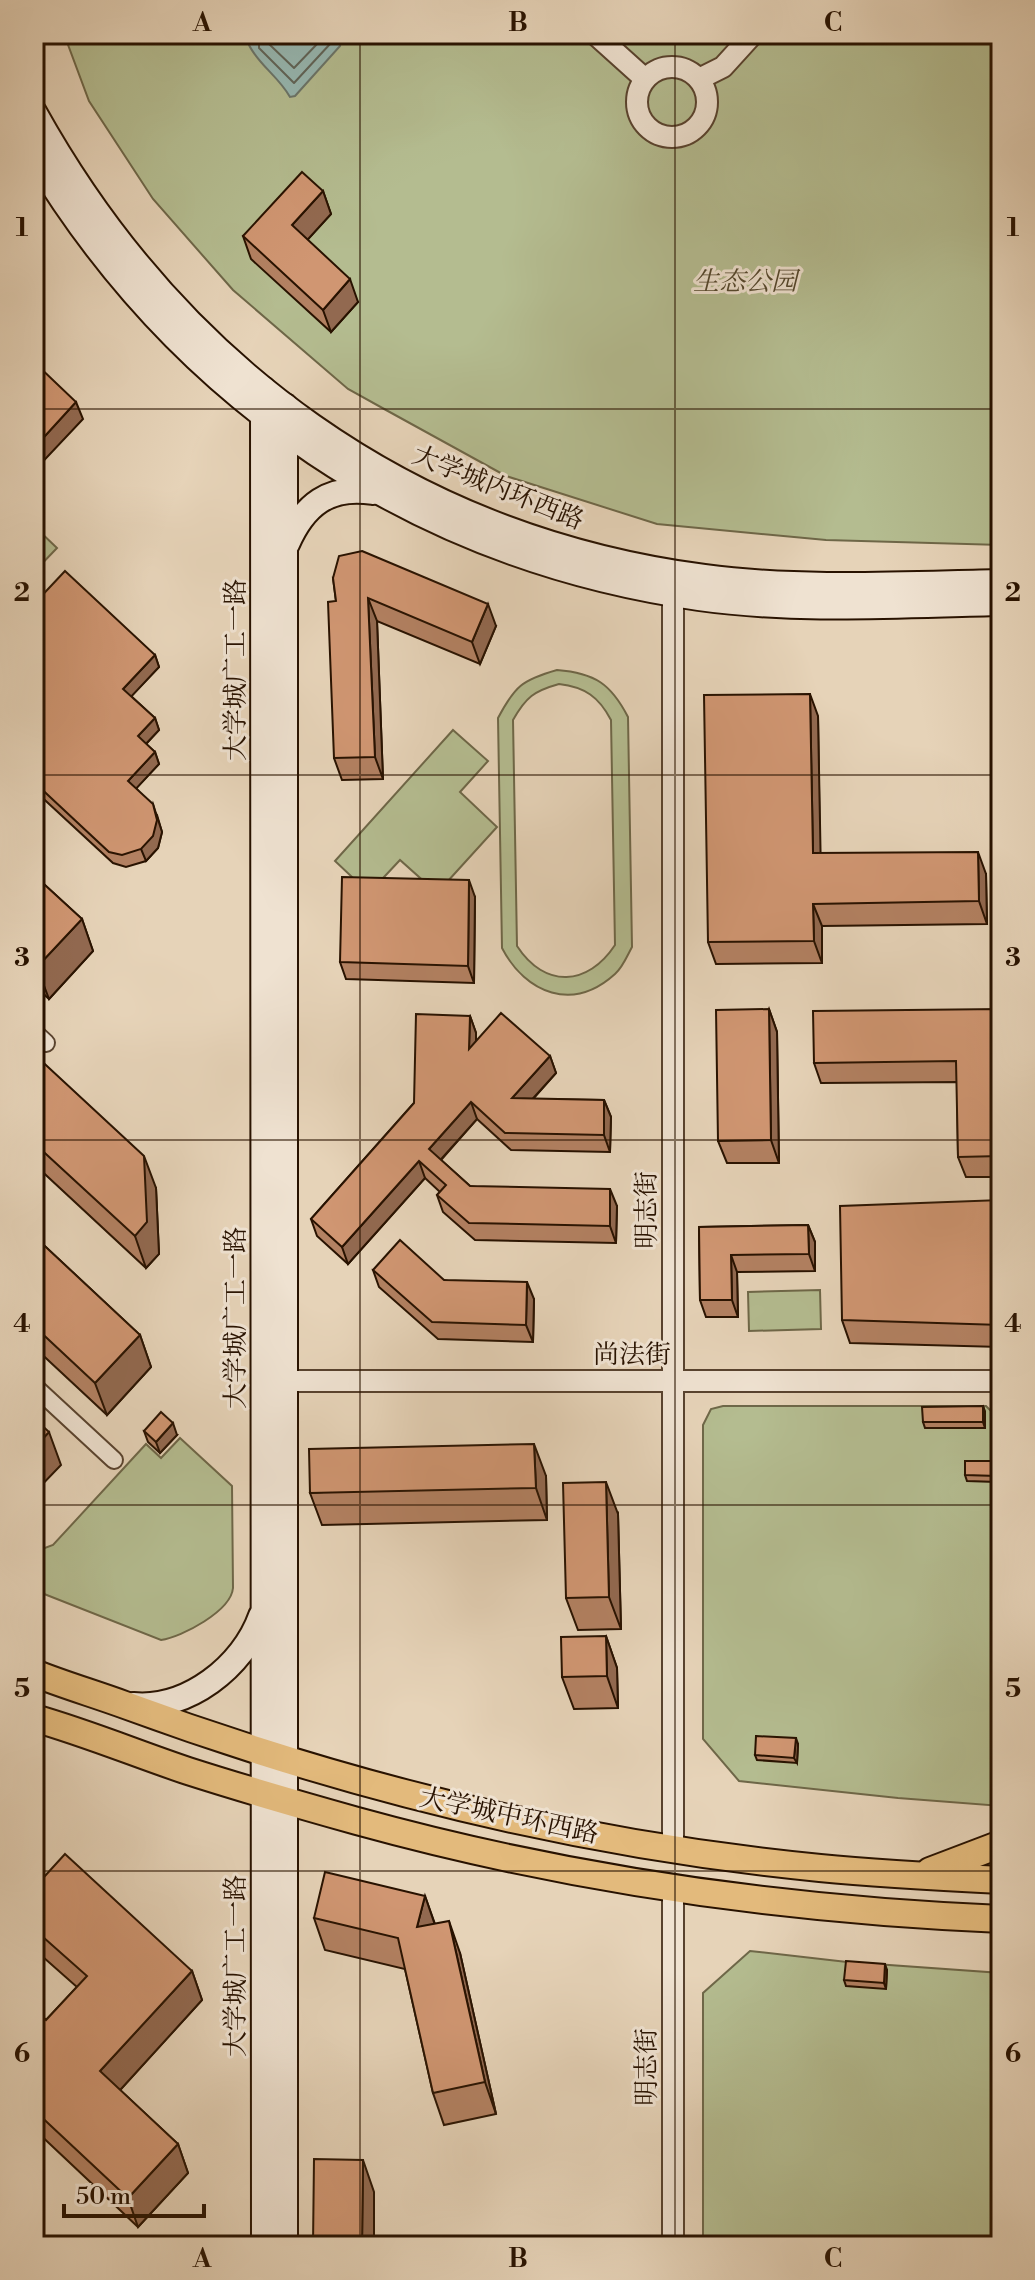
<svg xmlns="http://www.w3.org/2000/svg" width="1035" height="2280" font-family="'Libre Bodoni','Noto Serif SC',serif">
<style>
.green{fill:#b4bc90;stroke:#6e6748;stroke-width:2;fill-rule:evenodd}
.water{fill:#96b7b1;stroke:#6a756a;stroke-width:2}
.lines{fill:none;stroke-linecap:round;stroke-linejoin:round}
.shore{stroke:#5f6458;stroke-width:2}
.minor-casing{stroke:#58422e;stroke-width:20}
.tertiary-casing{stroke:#58422e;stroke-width:24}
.secondary-casing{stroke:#281200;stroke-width:28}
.primary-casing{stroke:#281200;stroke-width:30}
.minor{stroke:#efe2d1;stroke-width:16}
.tertiary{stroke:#efe2d1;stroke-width:20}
.secondary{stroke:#efe2d1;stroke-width:24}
.primary{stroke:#e3ba7c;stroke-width:26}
.wall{fill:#b38162;stroke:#281200;stroke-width:2}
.shaded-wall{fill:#926950;stroke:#281200;stroke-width:2}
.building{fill:#d09672;stroke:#281200;stroke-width:2}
.grid{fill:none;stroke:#281200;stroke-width:2;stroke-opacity:0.55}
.labels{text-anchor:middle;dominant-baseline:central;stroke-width:6;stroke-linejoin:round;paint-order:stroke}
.park-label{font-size:26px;font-style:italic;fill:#52452b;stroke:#efe2d1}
.street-label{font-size:26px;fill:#281200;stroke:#efe2d1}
.neatline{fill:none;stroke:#281200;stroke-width:3}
.grid-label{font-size:26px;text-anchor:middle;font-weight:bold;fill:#281200}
</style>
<rect width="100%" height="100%" fill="#e6d3b8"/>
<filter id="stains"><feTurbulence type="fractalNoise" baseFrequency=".0025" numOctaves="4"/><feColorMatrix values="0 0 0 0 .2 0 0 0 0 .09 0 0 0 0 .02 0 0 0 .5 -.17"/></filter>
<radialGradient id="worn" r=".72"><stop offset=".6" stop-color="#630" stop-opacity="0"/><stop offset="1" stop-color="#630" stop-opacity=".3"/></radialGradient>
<g class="green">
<polygon points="64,34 1001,34 1001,545 826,540 657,524 506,476 386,410 348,389 233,290 153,199 89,101"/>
<polygon points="34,526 57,548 34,572"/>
<path d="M 557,670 C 595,673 611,684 628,717 L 632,947 C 627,956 623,967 615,974 C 573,1012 526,994 502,948 L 498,718 C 515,686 522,680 557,670 ZM 559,684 C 585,687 599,697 611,720 L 615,945 C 588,986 545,989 517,946 L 513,720 C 526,697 534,691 559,684 Z"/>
<polygon points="453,730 488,761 460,792 497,827 437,893 400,860 369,893 335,861"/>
<polygon points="820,1290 821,1329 749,1331 748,1292"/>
<polygon points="723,1406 986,1406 1001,1421 1001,1806 898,1798 739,1781 703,1739 703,1425 711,1409"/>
<path d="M 180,1438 L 232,1486 L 233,1588 C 231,1611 182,1637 161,1640 L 34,1590 L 34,1552 L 53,1545 L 146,1444 L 161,1458 Z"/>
<polygon points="750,1951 847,1962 1001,1973 1001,2246 703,2246 703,1993"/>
</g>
<path class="water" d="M 252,34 L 336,34 L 341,41 L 340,46 L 295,96 L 290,97 C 279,77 258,64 249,45 Z"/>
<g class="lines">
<g class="shore">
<polyline points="259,34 259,48 294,83 330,44 330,34"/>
<polyline points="269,34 269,44 294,68 319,42 320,34"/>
</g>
<g class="minor-casing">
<g id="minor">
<polyline points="34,1032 46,1043"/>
<polyline points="34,1386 114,1460"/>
</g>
</g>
<g class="tertiary-casing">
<g id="tertiary">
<polyline points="595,34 645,79"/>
<circle cx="672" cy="102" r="35"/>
<polyline points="699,79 723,67 753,34"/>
<polyline points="673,580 673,1848"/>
<polyline points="272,1381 1001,1381"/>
<polyline points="673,1888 673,2246"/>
</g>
</g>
<g class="secondary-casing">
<g id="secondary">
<path d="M 34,112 C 177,369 410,538 704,577 C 802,590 903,584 1001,582"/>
<path d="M 34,155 C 181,399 416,558 699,598 C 798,612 901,605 1001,603"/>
<polyline points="263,389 264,2246"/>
<polyline points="285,406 285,2246"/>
<path d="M 287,544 C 304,505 329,485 373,492"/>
<path d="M 133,1705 C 187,1710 243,1667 261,1616"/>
</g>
</g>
<g class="primary-casing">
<g id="primary">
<path d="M 34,1673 C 64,1685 95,1694 125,1705 C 348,1787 583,1845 820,1868 C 880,1874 940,1877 1001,1880"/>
<path d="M 34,1718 C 87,1733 137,1754 188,1771 C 244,1789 300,1805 357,1821 C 567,1879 783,1910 1001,1919"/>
<polyline points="930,1871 1001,1844"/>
</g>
</g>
<use href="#minor" class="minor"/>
<use href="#tertiary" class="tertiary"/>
<use href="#secondary" class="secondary"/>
<use href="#primary" class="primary"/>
</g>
<g class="wall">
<polygon points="323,191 331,214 307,240 358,302 331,332 251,259 243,236"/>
<polygon points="333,578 496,626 480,664 377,621 383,779 342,780 334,758 336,601"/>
<polygon points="34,604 155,655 159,667 131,696 155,718 159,730 146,744 155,752 159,764 136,788 157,815 162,832 158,848 146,861 126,867 113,863 34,790"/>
<polygon points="818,716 820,853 986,874 987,924 822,926 822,963 716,964 708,942"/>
<polygon points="34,875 82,919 93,951 49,999 34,985"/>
<polygon points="475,897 474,983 346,979 340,962"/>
<polygon points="769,1009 777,1032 779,1163 727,1163 718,1141"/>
<polygon points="1001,1009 1001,1177 966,1177 958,1157 957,1082 821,1083 814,1063"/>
<polygon points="470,1016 476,1033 476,1041 550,1056 556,1073 533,1099 604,1100 611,1117 610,1152 511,1150 477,1119 441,1160 470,1186 617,1206 616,1243 475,1240 443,1212 437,1195 440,1192 425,1178 348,1264 317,1236 311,1219 414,1103"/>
<polygon points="34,1054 156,1188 159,1254 146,1268 34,1164"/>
<polygon points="1001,1200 1001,1347 850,1343 842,1320"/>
<polygon points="808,1225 815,1242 815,1271 737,1272 738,1317 706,1317 700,1300 699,1227"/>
<polygon points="34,1236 140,1335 151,1367 107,1415 34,1347"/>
<polygon points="373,1270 444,1280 534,1299 533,1342 438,1339 379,1287"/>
<polygon points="983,1406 985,1412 985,1428 925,1428 923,1422"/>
<polygon points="144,1431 177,1435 160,1453 148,1442"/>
<polygon points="1001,1442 1001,1494 999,1494 997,1488 997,1482 967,1481 965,1475 996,1461"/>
<polygon points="546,1476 547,1520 322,1525 310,1493"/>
<polygon points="618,1514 621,1629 578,1630 566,1598"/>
<polygon points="606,1636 617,1668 618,1708 574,1709 562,1677"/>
<polygon points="798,1744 797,1763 757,1760 755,1755"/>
<polygon points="34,1888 192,1971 202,2000 120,2090 178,2144 188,2173 138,2227 34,2129 34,2009 46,2020 77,1987 34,1949"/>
<polygon points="425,1896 435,1924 460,1953 496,2114 444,2125 433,2093 405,1969 325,1950 314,1918"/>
<polygon points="887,1970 886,1989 846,1986 844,1980"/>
</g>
<g class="shaded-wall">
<polygon points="323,191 331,214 300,248 292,225"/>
<polygon points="350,279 358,302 331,332 323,310"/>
<polygon points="76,402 83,419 34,471 34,448"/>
<polygon points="368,598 377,621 383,779 375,757"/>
<polygon points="488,604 496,626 480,664 472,642"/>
<polygon points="155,655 159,667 128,700 123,689"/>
<polygon points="810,694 818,716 821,876 813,853"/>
<polygon points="155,718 159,730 142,748 138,736"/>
<polygon points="155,752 159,764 133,792 128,781"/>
<polygon points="153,804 162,832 158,848 146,861 141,849"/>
<polygon points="978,852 986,874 987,924 979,901"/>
<polygon points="469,880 475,897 474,983 468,966"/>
<polygon points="813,904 822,926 822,963 814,941"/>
<polygon points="82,919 93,951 49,999 37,967"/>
<polygon points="769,1009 777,1032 779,1163 771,1140"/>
<polygon points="470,1016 476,1033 476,1066 469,1049"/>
<polygon points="550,1056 556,1073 518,1115 512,1098"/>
<polygon points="604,1100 611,1117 610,1152 604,1135"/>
<polygon points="471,1102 477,1119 435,1166 429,1149"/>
<polygon points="144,1156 156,1188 159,1254 146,1268 135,1236"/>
<polygon points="419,1161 425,1178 348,1264 342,1247"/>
<polygon points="610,1189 617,1206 616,1243 610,1226"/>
<polygon points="808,1225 815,1242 815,1271 809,1254"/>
<polygon points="731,1255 737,1272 738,1317 732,1300"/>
<polygon points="527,1282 534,1299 533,1342 526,1325"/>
<polygon points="140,1335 151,1367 107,1415 95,1383"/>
<polygon points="983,1406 985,1412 985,1428 983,1422"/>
<polygon points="173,1423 177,1435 160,1453 156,1442"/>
<polygon points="49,1432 61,1465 34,1493 34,1448"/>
<polygon points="534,1444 546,1476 547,1520 536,1488"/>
<polygon points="606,1482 618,1514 621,1629 609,1597"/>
<polygon points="606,1636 617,1668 618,1708 607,1676"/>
<polygon points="796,1738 798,1744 797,1763 794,1758"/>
<polygon points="425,1896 436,1928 417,1927"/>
<polygon points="449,1921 460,1953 496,2114 485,2082"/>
<polygon points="885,1964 887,1970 886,1989 884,1983"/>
<polygon points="192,1971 202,2000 111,2100 100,2071"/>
<polygon points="178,2144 188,2173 138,2227 128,2198"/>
<polygon points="363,2160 374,2192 374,2246 362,2246"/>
</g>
<g class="building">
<polygon points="302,172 323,191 292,225 350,279 323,310 243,236"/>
<polygon points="34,362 76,402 34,448"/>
<polygon points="362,551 488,604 472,642 368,598 375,757 334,758 328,602 336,601 333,578 339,556"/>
<polygon points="65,571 155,655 123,689 155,718 138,736 155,752 128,781 153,804 157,820 153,836 141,849 122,855 109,852 34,782 34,604"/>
<polygon points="810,694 813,853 978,852 979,901 813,904 814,941 708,942 704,695"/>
<polygon points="34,875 82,919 37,967 34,963"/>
<polygon points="342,877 469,880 468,966 340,962"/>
<polygon points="769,1009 771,1140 718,1141 716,1010"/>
<polygon points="1001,1009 1001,1156 958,1157 956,1061 814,1063 813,1011"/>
<polygon points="501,1013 550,1056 512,1098 604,1100 604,1135 505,1133 471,1102 429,1149 470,1186 610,1189 610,1226 469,1223 437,1195 446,1185 419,1161 342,1247 311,1219 414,1103 416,1014 470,1016 469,1049"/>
<polygon points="34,1054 144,1156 147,1222 135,1236 34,1143"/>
<polygon points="1001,1200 1001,1325 842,1320 840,1206"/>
<polygon points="808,1225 809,1254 731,1255 732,1300 700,1300 699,1227"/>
<polygon points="34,1236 140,1335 95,1383 34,1326"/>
<polygon points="400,1240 444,1280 527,1282 526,1325 432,1322 373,1270"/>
<polygon points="983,1406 983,1422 923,1422 922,1407"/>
<polygon points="161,1412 173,1423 156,1442 144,1431"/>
<polygon points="34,1418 49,1432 34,1448"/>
<polygon points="996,1442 1001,1442 1001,1488 997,1488 997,1476 965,1475 965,1461 996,1461"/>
<polygon points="534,1444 536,1488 310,1493 309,1449"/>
<polygon points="606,1482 609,1597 566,1598 563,1483"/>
<polygon points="606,1636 607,1676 562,1677 561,1637"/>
<polygon points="756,1736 796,1738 794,1758 755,1755"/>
<polygon points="65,1854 192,1971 100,2071 178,2144 128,2198 34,2110 34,2009 46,2020 87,1976 34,1929 34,1888"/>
<polygon points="325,1872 425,1896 417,1927 449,1921 485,2082 433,2093 398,1938 314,1918"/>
<polygon points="846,1961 885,1964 884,1983 844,1980"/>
<polygon points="314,2159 363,2160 362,2246 313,2246"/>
<polygon points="997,2195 1001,2195 1001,2241 998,2241"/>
</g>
<path class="grid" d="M 360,34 L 360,2246M 675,34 L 675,2246M 34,409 L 1001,409M 34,775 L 1001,775M 34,1140 L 1001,1140M 34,1505 L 1001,1505M 34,1871 L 1001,1871"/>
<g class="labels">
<g class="park-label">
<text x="745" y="282">生态公园</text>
</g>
<g class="street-label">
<text transform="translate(498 488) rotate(22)">大学城内环西路</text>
<text transform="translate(236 670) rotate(-90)">大学城广工一路</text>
<text transform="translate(647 1210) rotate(-90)">明志街</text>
<text transform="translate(236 1318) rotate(-90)">大学城广工一路</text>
<text x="632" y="1355">尚法街</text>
<text transform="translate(509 1816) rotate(12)">大学城中环西路</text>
<text transform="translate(236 1966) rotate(-90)">大学城广工一路</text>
<text transform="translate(647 2067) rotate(-90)">明志街</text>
</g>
</g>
<rect width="1035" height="2280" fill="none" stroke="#e6d3b8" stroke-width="88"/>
<path d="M64 2204v12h140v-12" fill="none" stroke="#281200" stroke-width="4"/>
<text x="76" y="2204" font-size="24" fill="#281200" stroke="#efe2d1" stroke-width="6" paint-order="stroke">50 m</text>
<rect x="44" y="44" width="947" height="2192" class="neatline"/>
<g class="grid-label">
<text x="202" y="31">A</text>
<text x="518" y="31">B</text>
<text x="833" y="31">C</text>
<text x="22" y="236">1</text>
<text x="1013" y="236">1</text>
<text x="22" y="601">2</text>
<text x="1013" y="601">2</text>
<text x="22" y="966">3</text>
<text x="1013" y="966">3</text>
<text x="22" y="1332">4</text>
<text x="1013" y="1332">4</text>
<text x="22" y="1697">5</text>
<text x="1013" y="1697">5</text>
<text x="22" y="2062">6</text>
<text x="1013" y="2062">6</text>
<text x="202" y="2267">A</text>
<text x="518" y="2267">B</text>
<text x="833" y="2267">C</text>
</g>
<rect width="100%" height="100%" filter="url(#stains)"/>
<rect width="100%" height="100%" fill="url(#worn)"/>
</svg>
